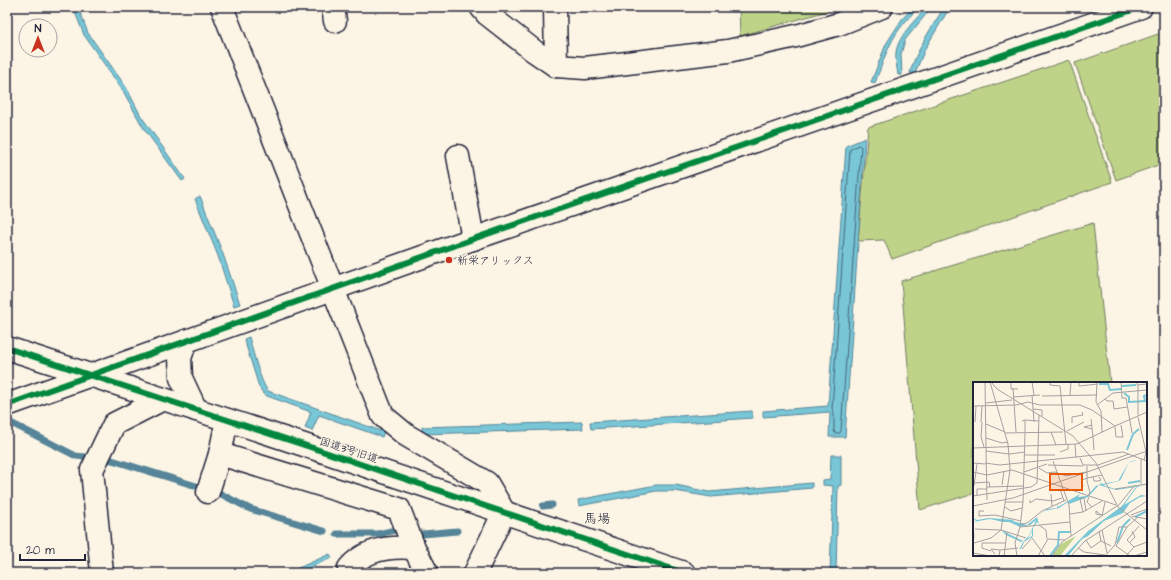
<svg xmlns="http://www.w3.org/2000/svg" width="1171" height="580" font-family="'Architects Daughter','Klee One',sans-serif">
<style>
.green{fill:#bfd388;stroke:#707a62}
.water{fill:#78c6d6;stroke:#568498}
.lines{fill:none;stroke-linecap:round;stroke-linejoin:round}
.shore{stroke:#446479;stroke-width:1}
.stream{stroke:#568498;stroke-width:7}
.minor-casing{stroke:#22223b;stroke-width:25}
.minor{stroke:#fcf5e5;stroke-width:22}
.cycleway-casing{stroke:#fcf5e5;stroke-width:8}
.cycleway{stroke:#00873e;stroke-width:6}
.poi-dot{fill:#c8321e;stroke:#fcf5e5;stroke-width:1.5}
.labels{text-anchor:middle;dominant-baseline:central;stroke-width:3;stroke-linejoin:round;paint-order:stroke}
.poi-label{font-size:11px;fill:#22223b;stroke:#fcf5e5;text-anchor:start}
.street-label{font-size:11px;fill:#22223b;stroke:#fcf5e5}
.quarter-label{font-size:13px;fill:#22223b;stroke:#fcf5e5}
.inset-river{fill:none;stroke:#78c6d6;stroke-width:2}
.inset-road{fill:none;stroke:#a5a1a1;stroke-width:1}
.view{fill:#e8590c;fill-opacity:0.15;stroke:#e8590c;stroke-width:2}
.inset-edge{fill:none;stroke:#22223b;stroke-width:2}
</style>
<rect width="100%" height="100%" fill="#fcf5e5"/>
<filter id="ink" filterUnits="userSpaceOnUse"><feTurbulence type="fractalNoise" baseFrequency=".025" numOctaves="2"/><feDisplacementMap in="SourceGraphic" scale="8" xChannelSelector="R" yChannelSelector="G"/><feConvolveMatrix kernelMatrix="1 2 1 2 8 2 1 2 1" color-interpolation-filters="sRGB"/></filter>
<g filter="url(#ink)">
<g class="green">
<polygon points="739,7 834,7 824,12 740,36"/>
<polygon points="1164,32 1164,163 1116,180 1075,63"/>
<polygon points="1069,60 1112,182 892,259 884,240 858,241 868,127"/>
<polygon points="1093,223 1110,383 974,383 974,493 920,510 901,281"/>
</g>
<g class="water">
<polygon points="73,7 78,7 88,33 126,87 141,116 185,179 182,181 144,129 123,91 84,35"/>
<path d="M 913,7 L 919,7 C 908,18 897,30 890,45 C 884,57 880,70 875,83 L 871,82 L 886,44 L 902,19 Z"/>
<path d="M 927,7 L 932,7 L 905,40 L 901,54 L 902,75 L 898,75 C 897,68 895,60 896,53 C 897,37 917,18 927,7 Z"/>
<path d="M 945,7 L 950,7 L 925,49 L 915,73 L 910,73 C 913,57 935,20 945,7 Z"/>
<polygon points="865,138 845,437 829,437 830,412 763,417 763,411 828,406 846,146"/>
<polygon points="200,196 223,254 240,304 234,306 218,256 195,199"/>
<path d="M 249,337 C 253,351 260,381 268,391 L 384,432 L 382,437 L 319,415 L 312,431 L 305,428 L 311,412 L 267,396 L 263,393 L 259,387 L 244,339 Z"/>
<polygon points="752,411 753,418 591,429 590,422"/>
<polygon points="582,422 583,429 423,434 422,427"/>
<polygon points="831,455 841,455 841,485 838,486 836,573 830,573 833,486 823,485 823,480 830,479"/>
<polygon points="812,483 812,488 711,497 675,491 656,491 579,506 578,500 656,485 676,485 709,492"/>
<polygon points="330,554 332,558 296,573 287,573"/>
</g>
<g class="lines">
<polygon class="shore" points="859,145 861,147 841,431 840,433 835,433 834,431 834,413 832,408 850,150"/>
<g class="stream">
<polyline points="11,423 76,456 112,460 219,493 250,509 324,531"/>
<polyline points="543,506 552,505"/>
<polyline points="337,534 378,534 400,529"/>
<polyline points="423,534 457,531"/>
</g>
<g class="minor-casing">
<g id="minor">
<polyline points="222,7 383,416 406,435 487,483 504,512 475,573"/>
<polyline points="333,7 335,21"/>
<polyline points="481,7 487,14 534,51 556,66 585,68 728,51 796,36 839,24 882,7"/>
<polyline points="555,7 556,66"/>
<polyline points="458,156 473,239"/>
<polyline points="186,341 180,358 181,378 196,410"/>
<polyline points="7,348 301,444 684,573"/>
<polyline points="7,405 473,239 1141,7"/>
<polyline points="220,454 399,509 414,548"/>
<polyline points="208,492 220,454 227,420"/>
<polyline points="102,573 92,470 114,424 163,399"/>
<path d="M 351,573 L 349,568 C 365,549 391,546 414,548 L 427,573"/>
</g>
</g>
<use href="#minor" class="minor"/>
<g class="cycleway-casing">
<g id="cycleway">
<polyline points="7,348 301,444 684,573"/>
<polyline points="7,405 473,239 1141,7"/>
</g>
</g>
<use href="#cycleway" class="cycleway"/>
</g>
</g>
<circle class="poi-dot" cx="449" cy="260" r="4"/>
<g class="labels">
<g class="poi-label">
<text x="457" y="260">新栄アリックス</text>
</g>
<g class="street-label">
<text transform="translate(349 450) rotate(18)">国道3号旧道</text>
</g>
<g class="quarter-label">
<text x="597" y="519">馬場</text>
</g>
</g>
<g transform="translate(973 382)">
<rect width="174" height="174" fill="#fcf5e5"/>
<path d="M 103,154 L 87,174 L 79,174 L 88,162 Z" fill="#bfd388"/>
<path d="M 163,78 L 164,78 L 158,80 L 156,80 L 148,97 L 146,99 L 148,102 L 156,101 L 148,102 L 146,99 L 130,103 L 142,107 L 174,103 L 164,105 L 151,123 L 168,113 L 174,114 L 167,115 L 157,121 L 150,131 L 131,139 L 115,154 L 109,157 L 95,174 L 91,174 L 115,149 L 149,124 L 163,105 L 143,108 L 126,103 L 115,115 L 96,122 L 95,120 L 86,126 L 71,129 L 64,135 L 66,142 L 64,140 L 60,146 L 60,154 L 58,157 L 57,155 L 56,157 L 51,160 L 48,167 L 45,166 L 47,166 L 50,160 L 57,155 L 59,154 L 59,149 L 56,155 L 54,157 L 48,160 L 33,153 L 28,148 L 50,159 L 56,154 L 63,138 L 57,143 L 47,145 L 36,140 L 30,140 L 17,137 L 0,140 L 3,139 L 0,136 L 4,138 L 16,136 L 42,138 L 39,139 L 54,143 L 74,127 L 84,126 L 84,122 L 85,125 L 107,112 L 105,115 L 114,114 L 123,104 L 128,102 L 127,99 L 129,102 L 145,99 L 156,80 Z" fill="#78c6d6"/>
<path class="inset-river" d="M 126,2 L 135,2 L 137,8 L 148,7M 149,4 L 163,3M 151,11 L 156,15 L 156,20 L 172,19 L 171,14 L 174,13M 154,68 L 160,52 L 166,47M 155,101 L 167,99M 162,135 L 174,129M 144,161 L 150,144 L 157,137M 77,174 L 85,163 L 86,150 L 97,150"/>
<path class="inset-road" d="M 12,0 L 13,66M 18,0 L 24,7 L 100,54 L 123,81 L 145,125 L 174,148M 38,0 L 38,7 L 45,7M 59,0 L 61,13M 77,0 L 77,3 L 87,4M 106,0 L 106,4 L 125,2M 124,0 L 123,20 L 128,29 L 129,50M 148,0 L 149,16 L 153,16 L 159,51M 164,0 L 164,3 L 174,2M 165,3 L 165,33M 87,4 L 93,62M 40,6 L 43,50M 59,13 L 61,40M 97,13 L 98,0M 69,14 L 124,13M 40,15 L 67,13M 132,17 L 134,19 L 140,19 L 141,27 L 154,25M 13,21 L 39,18M 124,23 L 140,11 L 174,8M 0,24 L 43,23 L 55,20 L 67,23 L 107,23 L 119,28 L 142,44 L 174,30M 60,27 L 69,28 L 69,34M 165,35 L 173,70 L 171,78M 118,37 L 120,55M 52,38 L 66,39M 49,39 L 52,38 L 52,50M 2,40 L 3,24M 8,40 L 9,24M 9,40 L 8,55 L 11,65M 99,41 L 99,35 L 110,33 L 109,30M 13,42 L 32,50M 119,43 L 111,45 L 119,47M 142,45 L 143,55 L 150,55 L 148,43M 94,49 L 111,40M 78,50 L 83,63M 32,51 L 90,50M 120,55 L 121,68M 13,56 L 29,61 L 35,60M 102,62 L 103,76M 0,66 L 104,62 L 142,44M 13,66 L 14,118M 13,69 L 36,72 L 52,70M 87,70 L 95,67 L 95,62M 52,73 L 82,73M 107,76 L 110,83 L 125,83 L 156,72M 168,77 L 168,102M 80,79 L 96,123 L 98,154M 0,81 L 12,82M 12,81 L 27,83 L 150,70 L 174,79M 75,83 L 110,84M 66,86 L 74,91 L 82,90M 0,90 L 14,93 L 39,88 L 143,123M 51,90 L 74,82M 82,90 L 93,94 L 113,90M 120,95 L 121,99 L 125,99 L 128,98 L 126,95M 114,96 L 129,93M 1,101 L 16,100 L 17,105M 29,103 L 31,89M 1,104 L 4,82M 14,105 L 51,104M 110,105 L 109,98 L 114,96M 142,107 L 174,102M 90,109 L 87,107 L 91,119M 78,112 L 79,124M 4,113 L 4,107 L 14,107M 0,114 L 58,105 L 64,101 L 66,33M 114,114 L 117,111 L 114,99 L 114,84M 116,115 L 114,120 L 119,125M 57,118 L 57,121 L 63,117 L 80,119 L 89,116M 32,120 L 50,120M 0,124 L 40,116 L 174,69M 145,124 L 162,103M 32,125 L 38,129 L 49,126M 11,129 L 6,129 L 6,134 L 22,133 L 48,139M 110,130 L 107,117 L 111,116 L 113,129M 97,132 L 110,130 L 129,119M 128,133 L 123,129 L 123,132 L 128,133 L 129,132M 158,133 L 174,127M 129,134 L 132,120M 159,134 L 174,137M 0,141 L 1,156M 48,142 L 54,141 L 69,129 L 93,118M 66,143 L 73,148 L 74,157M 47,145 L 97,140M 2,147 L 28,148 L 53,156M 129,148 L 134,171M 126,149 L 128,159 L 138,164M 0,156 L 0,172M 59,156 L 72,174M 113,158 L 118,166 L 128,159M 1,161 L 18,156 L 28,148 L 37,88 L 35,62 L 17,0M 9,161 L 32,161M 9,161 L 9,166 L 18,169M 156,161 L 162,155 L 159,149M 143,164 L 154,145 L 165,135M 143,164 L 157,174M 161,165 L 154,158 L 166,144M 105,166 L 111,170 L 132,173M 49,167 L 58,157M 0,171 L 17,174M 22,172 L 18,167 L 27,168M 26,174 L 27,168 L 45,166M 31,174 L 34,150M 44,174 L 42,161 L 47,145 L 50,120 L 52,51M 65,174 L 75,157 L 92,158M 79,174 L 89,160 L 144,124M 98,174 L 112,159 L 174,119M 132,174 L 142,163 L 146,145 L 154,145M 153,174 L 161,165 L 174,160M 161,174 L 174,170"/>
<path class="view" d="M 77,92 L 109,92 L 109,108 L 77,108 Z"/>
<rect width="174" height="174" class="inset-edge"/>
</g>
<rect width="1171" height="580" fill="none" stroke="#fcf5e5" stroke-width="24"/>
<rect x="12" y="12" width="1147" height="556" fill="none" stroke="#22223b" stroke-width="1.5" filter="url(#ink)"/>
<g transform="translate(38 38)"><circle r="19" fill="#fcf5e5" stroke="#a5a1a1"/>
<path d="M0-3L7 15L0 10L-7 15Z" fill="#c8321e"/>
<text y="-6" font-size="11" font-weight="bold" text-anchor="middle" fill="#22223b">N</text>
</g>
<path d="M20 554v6h65v-6" fill="none" stroke="#22223b" stroke-width="2"/>
<text x="26" y="554" font-size="12" fill="#22223b" stroke="#fcf5e5" stroke-width="3" paint-order="stroke">20 m</text>
</svg>
